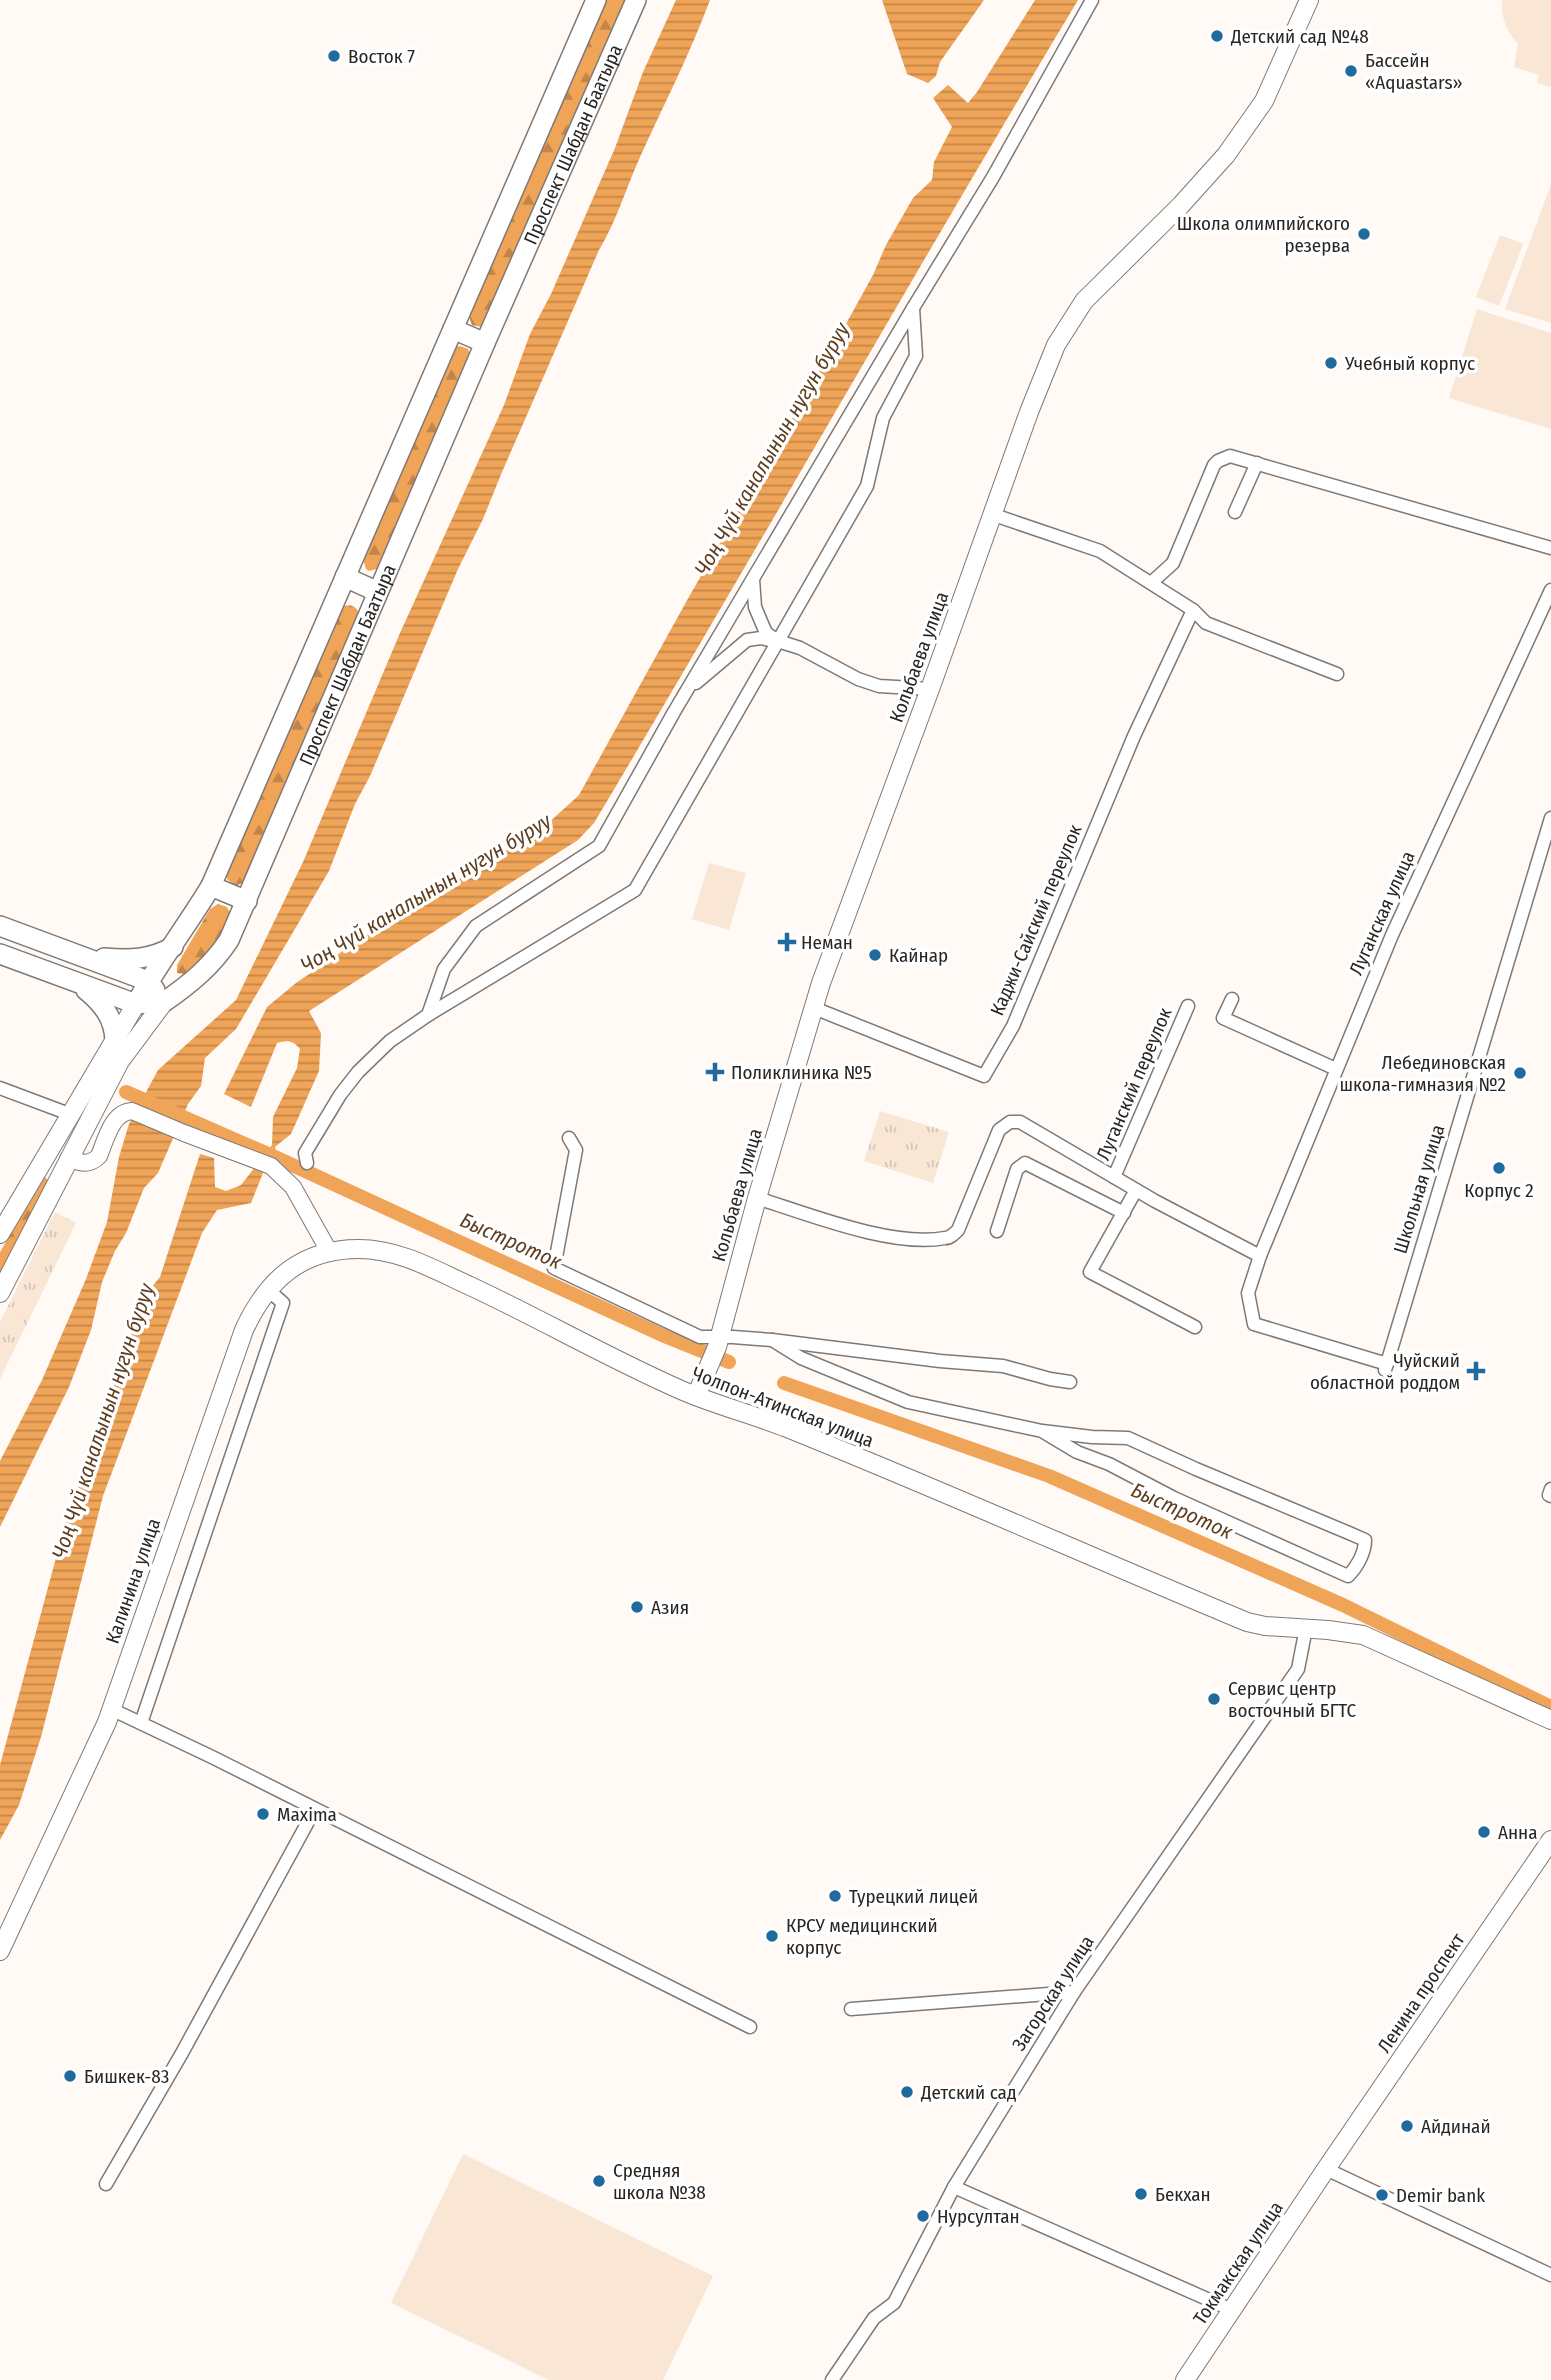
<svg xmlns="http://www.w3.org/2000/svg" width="1551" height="2380" font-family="'Fira Sans Condensed',sans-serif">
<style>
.grass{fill:url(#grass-tufts)}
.forest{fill:url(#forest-firs)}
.pitch{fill:#f9e6d5}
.water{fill:url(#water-rules)}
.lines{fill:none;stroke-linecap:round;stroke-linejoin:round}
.stream{stroke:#efa458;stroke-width:3.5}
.canal{stroke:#efa458;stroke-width:14}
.minor-casing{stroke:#7e7975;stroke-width:15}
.tertiary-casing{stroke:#7e7975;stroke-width:18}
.secondary-casing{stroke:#7e7975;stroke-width:20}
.primary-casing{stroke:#7e7975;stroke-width:22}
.minor{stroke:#fff;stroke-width:12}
.tertiary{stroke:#fff;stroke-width:16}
.secondary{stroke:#fff;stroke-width:18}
.primary{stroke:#fff;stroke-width:19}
.poi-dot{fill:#206a9d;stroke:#fff;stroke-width:2.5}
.labels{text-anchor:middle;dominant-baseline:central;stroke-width:7;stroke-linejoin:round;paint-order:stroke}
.poi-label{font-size:19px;fill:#282624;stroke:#fff;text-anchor:start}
.street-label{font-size:19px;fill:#282624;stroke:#fff}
.water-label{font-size:21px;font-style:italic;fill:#5d3e1e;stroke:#fff}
</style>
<defs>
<pattern id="grass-tufts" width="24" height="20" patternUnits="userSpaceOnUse" patternTransform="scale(1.75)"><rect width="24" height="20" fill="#f9e6d5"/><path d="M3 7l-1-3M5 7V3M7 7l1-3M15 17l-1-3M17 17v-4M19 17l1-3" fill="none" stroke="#d5c5b7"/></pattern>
<pattern id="forest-firs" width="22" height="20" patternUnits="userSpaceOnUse" patternTransform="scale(1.75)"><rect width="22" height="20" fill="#f0a458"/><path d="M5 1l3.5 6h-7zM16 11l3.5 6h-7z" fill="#c28549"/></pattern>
<pattern id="water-rules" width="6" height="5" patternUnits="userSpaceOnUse" patternTransform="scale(1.75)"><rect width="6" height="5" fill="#efa458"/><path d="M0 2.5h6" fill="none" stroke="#c28549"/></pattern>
</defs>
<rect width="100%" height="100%" fill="#fffaf6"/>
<g class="grass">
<polygon points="880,1111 949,1132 933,1183 864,1161"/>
<polygon points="55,1212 76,1223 0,1379 0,1322"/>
</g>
<g class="forest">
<polygon points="605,0 626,0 484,323 481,327 472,325 469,317"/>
<polygon points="460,346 468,349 470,354 380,565 377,569 369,571 366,569 363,559 455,347"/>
<polygon points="350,605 356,608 359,613 245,882 235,886 227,879 227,874 339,611 344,606"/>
<path d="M 218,904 L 227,907 L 230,913 C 227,937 203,959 185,974 L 177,973 L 177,965 L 210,909 Z"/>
<polygon points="45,1177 49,1181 0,1282 0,1252"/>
</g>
<g class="pitch">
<path d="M 1502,0 L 1551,0 L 1551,87 L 1537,83 L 1539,75 L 1514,67 L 1518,44 C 1506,30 1501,18 1502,0 Z"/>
<polygon points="1551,184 1551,323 1505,309"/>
<polygon points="1500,235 1523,244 1499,306 1476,297"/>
<polygon points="1477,309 1551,333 1551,429 1449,398"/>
<polygon points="709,863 746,873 729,930 692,919"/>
<polygon points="463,2154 713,2276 663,2380 549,2380 391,2303"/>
</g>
<g class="water">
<path d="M 676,0 L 710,0 C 690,54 664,104 640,157 C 626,188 617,220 599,250 L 502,472 L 483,519 L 458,569 L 370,776 L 355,804 L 329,871 L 236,1029 L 205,1058 L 201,1086 L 188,1104 L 158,1173 L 144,1188 L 126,1233 L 115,1251 L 102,1282 L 91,1330 L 69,1387 L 0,1527 L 0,1461 L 42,1380 L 86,1279 L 107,1222 L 119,1157 L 129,1124 L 158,1070 L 236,1000 L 303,862 L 400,633 L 504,405 L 530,334 L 551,294 L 615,148 L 643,72 Z"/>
<polygon points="882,0 984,0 940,62 936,76 928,83 907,74"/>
<path d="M 1035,0 L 1078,0 C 914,273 757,550 594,823 L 578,840 L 309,1011 L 321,1033 L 319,1071 L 291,1134 L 276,1146 L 263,1173 L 251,1203 L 217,1210 L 202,1233 L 103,1496 L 41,1737 L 19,1805 L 0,1840 L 0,1765 L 63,1532 L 145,1295 L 160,1277 L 200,1154 L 214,1158 L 215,1187 L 226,1191 L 241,1185 L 272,1145 L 273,1117 L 297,1068 L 300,1049 C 293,1040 287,1040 277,1043 L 251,1107 L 224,1094 L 267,1007 L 296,983 L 362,938 L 544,827 L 579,795 L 690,595 L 836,342 L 873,275 L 886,245 L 913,198 L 932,180 L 934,162 L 952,127 L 933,98 L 948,85 L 968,103 L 977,92 Z"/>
</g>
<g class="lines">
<polyline class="stream" points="273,1148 277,1158"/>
<g class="canal">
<polyline points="126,1092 277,1158 662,1335 729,1362"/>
<polyline points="784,1383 1049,1476 1343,1605 1551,1707"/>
</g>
<g class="minor-casing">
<g id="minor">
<polyline points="1235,512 1257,463"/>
<polyline points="994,515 1100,551 1193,610 1206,623 1337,674"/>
<polyline points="753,579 755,607 766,633 778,641 800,648 858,679 879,686 930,689"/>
<polyline points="1151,583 1173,563 1214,465 1218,461 1230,456 1551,548"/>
<polyline points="696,683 747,640 761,638 774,641"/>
<polyline points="1232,999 1223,1018 1336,1069"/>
<polyline points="814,1008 984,1076 1013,1026 1134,736 1193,610"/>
<polyline points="428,1015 635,890 867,486 883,418 916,356 913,308"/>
<polyline points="0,1088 72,1115"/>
<polyline points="569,1138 576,1150 554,1268 700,1337 733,1337 772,1340 940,1361 1003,1366 1050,1379 1070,1382"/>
<polyline points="307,1163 305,1153 340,1095 358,1072 390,1041 428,1015 444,969 476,926 599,846 674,712 913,308 993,177 1092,0"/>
<polyline points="1114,1177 1188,1006"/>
<polyline points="1136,1190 1090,1272 1195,1327"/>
<path d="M 757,1198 C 808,1214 893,1248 945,1238 C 950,1238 954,1234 958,1230 L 999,1130 L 1010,1122 L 1020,1122 L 1155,1201 L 1260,1256"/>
<polyline points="997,1231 1017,1169 1025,1163 1124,1213"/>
<path d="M 772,1340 L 801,1358 L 908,1402 L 1042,1431 L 1092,1437 L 1128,1438 L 1196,1469 L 1349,1533 L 1365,1540 C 1365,1553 1357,1567 1348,1576 L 1174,1498 L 1109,1464 L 1077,1452 L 1042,1431"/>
<polyline points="1387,1364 1254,1324 1248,1293 1260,1256 1392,935 1551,590"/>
<polyline points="1385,1370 1551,818"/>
<polyline points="1551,1489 1549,1495 1551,1496"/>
<polyline points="111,1709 212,1757 750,2027"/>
<polyline points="141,1723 283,1303 267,1289"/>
<polyline points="851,2009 1074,1992"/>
<polyline points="1326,2169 1551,2275"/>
<polyline points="106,2184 182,2053 315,1809"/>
<polyline points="954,2187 1232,2310"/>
<polyline points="832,2380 874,2318 894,2303 954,2187 1074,1992 1298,1669 1306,1628"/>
</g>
</g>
<g class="tertiary-casing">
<path id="tertiary" d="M 68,1159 C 81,1163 89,1166 99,1156 C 106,1139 112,1112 132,1111 L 184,1133 L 271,1166 L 293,1187 L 330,1253"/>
</g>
<g class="secondary-casing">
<g id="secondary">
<polyline points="0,1234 136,1004"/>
<polyline points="0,1293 120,1061 164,1002"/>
<polyline points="696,1396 717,1347 757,1198 821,983 930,689 1029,412 1056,345 1084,301 1181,205 1226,155 1264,101 1309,0"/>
<path d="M 0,1951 L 107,1722 L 244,1330 C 267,1280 301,1249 359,1249 C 399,1249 435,1270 470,1286 C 541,1319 610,1359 681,1390 C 715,1405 752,1414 787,1428 C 941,1490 1093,1558 1247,1622 L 1265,1626 L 1328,1630 L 1363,1635 L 1551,1720"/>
<polyline points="1185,2380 1326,2169 1551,1840"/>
</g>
</g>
<g class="primary-casing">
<g id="primary">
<polyline points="453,329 485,343"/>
<polyline points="345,577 378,592"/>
<polyline points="211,886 247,901"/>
<polyline points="0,926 148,981 155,990"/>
<polyline points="0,954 136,1004 147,1003"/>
<path d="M 104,958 C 130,960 149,960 173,947"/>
<path d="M 86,990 C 103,1004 114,1018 115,1040"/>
<path id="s1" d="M 164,1002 C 190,984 212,966 229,940 L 485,343 L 636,0"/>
<path d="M 136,1004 C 158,963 187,926 211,886 L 596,0"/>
</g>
</g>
<use href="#minor" class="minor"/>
<use href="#tertiary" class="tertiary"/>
<use href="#secondary" class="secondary"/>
<use href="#primary" class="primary"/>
</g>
<g class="poi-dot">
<circle cx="1217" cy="36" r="7"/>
<circle cx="334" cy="56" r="7"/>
<circle cx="1351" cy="71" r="7"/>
<circle cx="1364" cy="234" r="7"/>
<circle cx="1331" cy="363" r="7"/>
<path d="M783.5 931.5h7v7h7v7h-7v7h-7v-7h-7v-7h7z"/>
<circle cx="875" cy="955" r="7"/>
<path d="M711.5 1061.5h7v7h7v7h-7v7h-7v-7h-7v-7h7z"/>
<circle cx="1520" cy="1073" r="7"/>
<circle cx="1499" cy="1168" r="7"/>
<path d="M1472.5 1360.5h7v7h7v7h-7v7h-7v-7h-7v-7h7z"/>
<circle cx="637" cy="1607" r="7"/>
<circle cx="1214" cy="1699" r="7"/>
<circle cx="263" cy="1814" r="7"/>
<circle cx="1484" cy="1832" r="7"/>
<circle cx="835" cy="1896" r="7"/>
<circle cx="772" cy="1936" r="7"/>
<circle cx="70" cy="2076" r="7"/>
<circle cx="907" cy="2092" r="7"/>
<circle cx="1407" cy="2126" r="7"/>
<circle cx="599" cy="2181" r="7"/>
<circle cx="1141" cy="2194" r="7"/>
<circle cx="1382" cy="2195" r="7"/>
<circle cx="923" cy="2216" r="7"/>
</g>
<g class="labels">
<g class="poi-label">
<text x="1231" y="36">Детский сад №48</text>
<text x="348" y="56">Восток 7</text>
<text x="1365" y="60">Бассейн<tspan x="1365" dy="22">«Aquastars»</tspan></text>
<text x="1350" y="223" text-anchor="end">Школа олимпийского<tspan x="1350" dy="22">резерва</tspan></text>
<text x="1345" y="363">Учебный корпус</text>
<text x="801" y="942">Неман</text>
<text x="889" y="955">Кайнар</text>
<text x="1506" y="1062" text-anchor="end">Лебединовская<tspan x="1506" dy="22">школа-гимназия №2</tspan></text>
<text x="731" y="1072">Поликлиника №5</text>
<text x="1499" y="1190" text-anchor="middle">Корпус 2</text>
<text x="1460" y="1360" text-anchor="end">Чуйский<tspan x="1460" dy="22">областной роддом</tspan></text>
<text x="651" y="1607">Азия</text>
<text x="1228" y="1688">Сервис центр<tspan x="1228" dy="22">восточный БГТС</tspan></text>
<text x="277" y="1814">Maxima</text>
<text x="1498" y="1832">Анна</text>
<text x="849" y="1896">Турецкий лицей</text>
<text x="786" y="1925">КРСУ медицинский<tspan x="786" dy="22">корпус</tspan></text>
<text x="84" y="2076">Бишкек-83</text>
<text x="921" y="2092">Детский сад</text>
<text x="1421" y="2126">Айдинай</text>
<text x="613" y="2170">Средняя<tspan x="613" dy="22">школа №38</tspan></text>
<text x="1155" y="2194">Бекхан</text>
<text x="1396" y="2195">Demir bank</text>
<text x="937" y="2216">Нурсултан</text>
</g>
<g class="street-label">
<text stroke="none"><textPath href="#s1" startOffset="957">Проспект Шабдан Баатыра</textPath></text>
<text transform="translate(919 657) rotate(-70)">Кольбаева улица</text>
<text stroke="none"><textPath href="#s1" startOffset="390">Проспект Шабдан Баатыра</textPath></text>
<text transform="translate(1382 913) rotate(-66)">Луганская улица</text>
<text transform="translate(1036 920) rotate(-67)">Каджи-Сайский переулок</text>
<text transform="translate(1134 1084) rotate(-67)">Луганский переулок</text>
<text transform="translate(1419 1189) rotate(-73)">Школьная улица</text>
<text transform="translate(737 1195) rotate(-74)">Кольбаева улица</text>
<text transform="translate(783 1407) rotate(21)">Чолпон-Атинская улица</text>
<text transform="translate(133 1581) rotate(-71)">Калинина улица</text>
<text transform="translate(1053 1993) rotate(-57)">Загорская улица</text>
<text transform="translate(1421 1993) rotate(-56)">Ленина проспект</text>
<text transform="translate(1238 2263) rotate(-56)">Токмакская улица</text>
</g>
<g class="water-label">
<text transform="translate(772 449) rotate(-60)">Чоң Чүй каналынын нугун буруу</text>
<text transform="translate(426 893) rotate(-31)">Чоң Чүй каналынын нугун буруу</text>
<text transform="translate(511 1241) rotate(24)">Быстроток</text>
<text transform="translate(103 1421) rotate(-72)">Чоң Чүй каналынын нугун буруу</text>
<text transform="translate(1182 1511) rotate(24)">Быстроток</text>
</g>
</g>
</svg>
